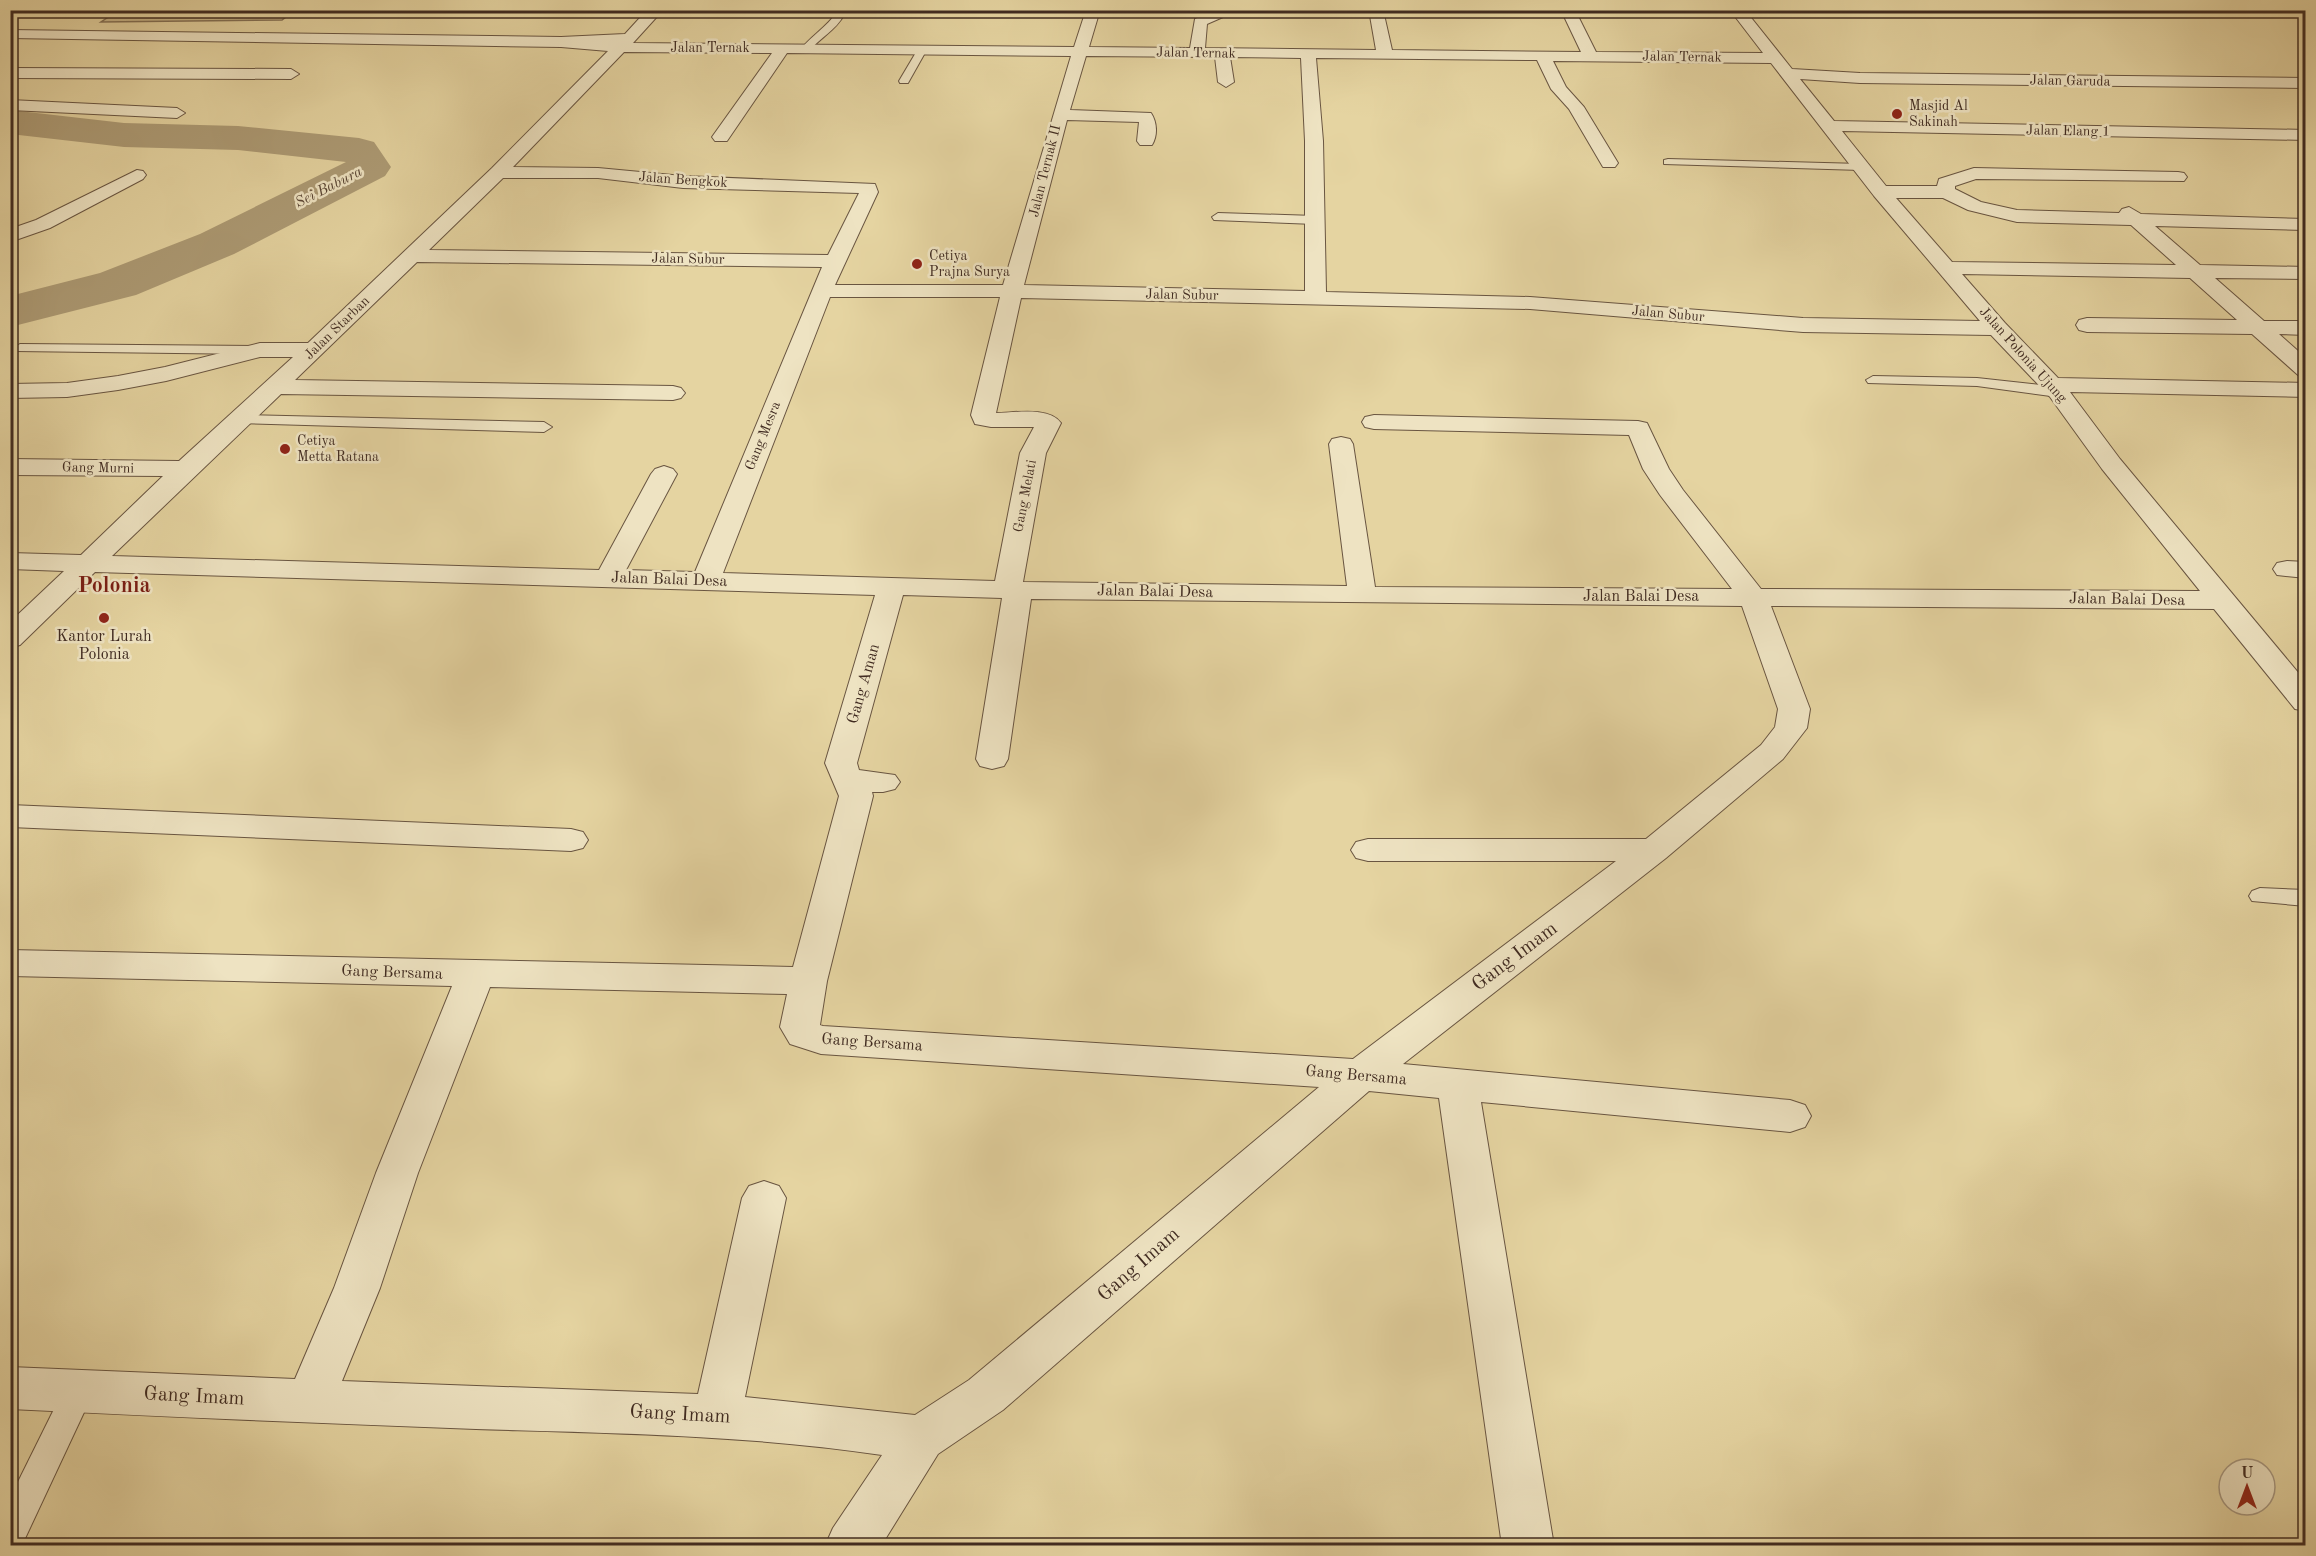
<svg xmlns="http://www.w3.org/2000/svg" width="2316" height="1556" font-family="'Old Standard TT',serif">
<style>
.green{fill:#c9b78b;stroke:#847156;stroke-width:1.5}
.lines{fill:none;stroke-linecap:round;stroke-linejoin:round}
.river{fill:#ad9b75;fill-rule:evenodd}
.lane-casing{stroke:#695541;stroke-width:2}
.street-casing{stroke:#695541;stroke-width:2}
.lane{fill:#eee3c2;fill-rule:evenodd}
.street{fill:#eee3c2;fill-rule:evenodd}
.poi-dot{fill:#8f2418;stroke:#eee3c2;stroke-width:2}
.labels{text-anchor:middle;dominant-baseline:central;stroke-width:5;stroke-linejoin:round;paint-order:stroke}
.far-street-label{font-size:14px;fill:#402b21;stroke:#eee3c2}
.far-poi-label{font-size:14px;fill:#402b21;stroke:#eee3c2;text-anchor:start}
.far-water-label{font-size:15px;font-style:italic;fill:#5b4736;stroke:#eee3c2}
.street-label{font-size:16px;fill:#402b21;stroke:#eee3c2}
.poi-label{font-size:16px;fill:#402b21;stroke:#eee3c2}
.near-street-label{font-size:20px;fill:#402b21;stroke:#eee3c2}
.district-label{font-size:22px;font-weight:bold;fill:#7a1f14;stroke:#eee3c2}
</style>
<rect width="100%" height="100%" fill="#e5d4a1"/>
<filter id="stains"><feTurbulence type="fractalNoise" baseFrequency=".00333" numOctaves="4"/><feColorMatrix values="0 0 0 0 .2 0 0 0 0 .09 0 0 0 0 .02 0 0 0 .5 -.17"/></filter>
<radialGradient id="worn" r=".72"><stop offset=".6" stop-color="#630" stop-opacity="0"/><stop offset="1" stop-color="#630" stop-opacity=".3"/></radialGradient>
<polygon class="green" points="119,10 294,10 294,11 282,20 101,22"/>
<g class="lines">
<polygon class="river" points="10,110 124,123 238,126 359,138 374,142 391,167 385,176 234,254 136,295 10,327 10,296 100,273 200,234 346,162 238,150 124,147 10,134"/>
<g class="lane-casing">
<g id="lane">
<path d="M 836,13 L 844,15 C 836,30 820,38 809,51 L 803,51 L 801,49 C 812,35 827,27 836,13 Z"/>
<polygon points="918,49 926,51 908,83 900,83 899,81"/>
<polygon points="1668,159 1861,164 1867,167 1861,170 1664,164 1664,160"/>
<polygon points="1218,213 1315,216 1321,220 1315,224 1214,220 1212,217"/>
<polygon points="20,344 260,346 267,350 260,354 15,351 13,348"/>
<polygon points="1873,376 1977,378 2058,387 2066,392 2058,397 1977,386 1868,383 1866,380"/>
<polygon points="240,415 544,422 552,427 544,432 235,423 232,420 235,417"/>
<polygon points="2260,888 2306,890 2306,906 2252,901 2249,896 2252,891"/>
<polygon points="79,1377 90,1381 94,1391 22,1545 10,1546 10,1498 68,1381"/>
</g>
</g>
<g class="street-casing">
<g id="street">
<path d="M 647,10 L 663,10 L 633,43 L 1074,47 L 1086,10 L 1100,10 L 1089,47 L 1190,48 L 1195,19 L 1215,10 L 1239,10 L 1207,24 L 1205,48 L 1376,50 L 1369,10 L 1383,10 L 1392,50 L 1581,52 L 1561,10 L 1575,10 L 1596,52 L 1763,53 L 1730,10 L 1745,10 L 1792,69 L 1860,73 L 2306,78 L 2306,88 L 1860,83 L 1800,79 L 1834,121 L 2306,130 L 2306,140 L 1842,131 L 1886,186 L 1937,186 L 1939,179 L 1974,168 L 2178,172 L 2184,173 L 2187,177 L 2184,181 L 1976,179 L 1955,186 L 1955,189 L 1981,202 L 2017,210 L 2119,213 L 2122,209 L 2129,207 L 2141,214 L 2306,219 L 2304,230 L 2155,226 L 2200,265 L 2306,267 L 2306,279 L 2215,278 L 2264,321 L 2306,321 L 2306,335 L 2279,334 L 2306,358 L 2306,377 L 2298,375 L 2252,334 L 2087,332 L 2079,330 L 2076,325 L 2079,320 L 2087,318 L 2237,320 L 2190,278 L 1962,274 L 2005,323 L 2058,378 L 2306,383 L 2306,397 L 2070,392 L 2120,459 L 2306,682 L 2306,711 L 2295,709 L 2214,609 L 1771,606 L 1810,709 L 1807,728 L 1783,759 L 1666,858 L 1403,1064 L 1790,1100 L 1805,1105 L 1811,1116 L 1805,1127 L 1790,1132 L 1481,1102 L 1554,1546 L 1502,1546 L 1439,1098 L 1369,1091 L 1003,1410 L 938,1454 L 881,1546 L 825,1546 L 833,1528 L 882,1455 C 748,1435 611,1433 476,1429 C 320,1423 166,1417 10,1409 L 10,1367 L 295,1379 L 334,1288 L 376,1173 L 452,986 L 10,976 L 10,950 L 793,967 L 839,796 L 825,763 L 875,595 L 95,572 L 20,645 L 10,648 L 10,622 L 64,571 L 10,569 L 10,553 L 81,555 L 163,476 L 10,475 L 10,459 L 179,461 L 293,357 L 260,357 L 166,381 L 118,390 L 67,397 L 10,398 L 10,384 L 67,383 L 118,376 L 165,367 L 260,343 L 308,343 L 492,168 L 608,51 L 561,47 L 10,38 L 10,30 L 561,37 L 625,34 ZM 624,52 L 772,53 L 712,137 L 715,141 L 727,141 L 787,53 L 1071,56 L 1003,285 L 835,285 L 878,192 L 875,184 L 683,176 L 598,168 L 513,167 ZM 1086,56 L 1215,57 L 1218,82 L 1226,87 L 1234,82 L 1230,57 L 1301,58 L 1305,141 L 1305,291 L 1024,285 L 1067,120 L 1139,122 L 1137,141 L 1140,145 L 1152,145 C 1158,135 1157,122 1151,113 L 1070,110 ZM 1316,58 L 1537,60 L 1551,89 L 1569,109 L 1603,167 L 1615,167 L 1618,163 L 1584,107 L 1566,87 L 1553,61 L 1771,63 L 1874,196 L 1980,321 L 1803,318 L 1530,297 L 1326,292 L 1323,141 ZM 503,178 L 598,178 L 683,188 L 859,193 L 828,255 L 429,250 ZM 1896,198 L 1943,198 L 1968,210 L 2017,222 L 2131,225 L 2176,265 L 1952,262 ZM 417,262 L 822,267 L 695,572 L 626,570 L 677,474 L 673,469 L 664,466 L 655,469 L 651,474 L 599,570 L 112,556 L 281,394 L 673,400 L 681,398 L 685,393 L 681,388 L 673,386 L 295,380 ZM 830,297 L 1000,297 L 971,415 L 975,424 L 991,427 L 1034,427 L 1020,453 L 995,581 L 723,573 ZM 1021,298 L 1530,309 L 1803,332 L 1991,335 L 2050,397 L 2102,469 L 2200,591 L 1761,589 L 1683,490 L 1669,469 L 1647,423 L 1638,421 L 1374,415 L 1365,417 L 1362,422 L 1365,427 L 1374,429 L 1629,435 L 1643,469 L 1660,495 L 1732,589 L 1375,587 L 1353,444 L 1350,439 L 1341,437 L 1332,439 L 1329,444 L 1347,586 L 1023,582 L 1046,453 L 1061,423 C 1049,406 1014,413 996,413 ZM 903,595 L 1002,598 L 976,759 L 980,766 L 992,769 L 1004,766 L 1008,759 L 1031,599 L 1742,606 L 1778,709 L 1775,727 L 1761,745 L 1646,839 L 1368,839 L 1356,842 L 1351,850 L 1356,858 L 1368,861 L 1616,861 L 1353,1059 L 823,1026 L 820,1025 L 827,981 L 873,796 L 872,792 L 883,792 L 895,789 L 900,782 L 895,775 L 859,770 L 857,763 ZM 490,987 L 787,994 L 780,1027 L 790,1044 L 821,1054 L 1319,1087 L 969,1380 L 915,1415 L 745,1397 L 786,1198 L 779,1186 L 764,1181 L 749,1186 L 742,1198 L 698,1394 L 342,1381 L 380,1288 L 418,1173 Z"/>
<polygon points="10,68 291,69 299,74 291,79 10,78"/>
<polygon points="10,100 177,108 185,113 177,118 10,110"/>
<polygon points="137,170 143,171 146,175 143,179 50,228 10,242 10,229 36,220"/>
<polygon points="2287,561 2306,562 2306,578 2277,575 2273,569 2277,563"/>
<polygon points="10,805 571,829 583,832 588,840 583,848 571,851 10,827"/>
</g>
</g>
<use href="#lane" class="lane"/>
<use href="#street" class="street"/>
</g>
<g class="poi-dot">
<circle cx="1897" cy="114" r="6"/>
<circle cx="917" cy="264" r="6"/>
<circle cx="285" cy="449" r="6"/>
<circle cx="104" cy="618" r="6"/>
</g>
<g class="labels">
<g class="far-street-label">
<text x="710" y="48">Jalan Ternak</text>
<text transform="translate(1196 53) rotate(1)">Jalan Ternak</text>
<text transform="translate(1682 57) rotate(1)">Jalan Ternak</text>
<text transform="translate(2070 81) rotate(1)">Jalan Garuda</text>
<text transform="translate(2068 131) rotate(1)">Jalan Elang 1</text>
<text transform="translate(1045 171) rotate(-76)">Jalan Ternak II</text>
<text transform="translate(683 180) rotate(4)">Jalan Bengkok</text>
<text transform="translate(688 259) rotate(1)">Jalan Subur</text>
<text transform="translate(1182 295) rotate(1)">Jalan Subur</text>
<text transform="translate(1668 314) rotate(5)">Jalan Subur</text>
<text transform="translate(337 328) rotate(-44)">Jalan Starban</text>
<text transform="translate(2023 355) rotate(48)">Jalan Polonia Ujung</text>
<text transform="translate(763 436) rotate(-68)">Gang Mesra</text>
<text transform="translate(98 468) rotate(1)">Gang Murni</text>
<text transform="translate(1025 496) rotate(-79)">Gang Melati</text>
</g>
<g class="far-poi-label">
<text x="1909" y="106">Masjid Al<tspan x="1909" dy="16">Sakinah</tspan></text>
<text x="929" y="256">Cetiya<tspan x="929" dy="16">Prajna Surya</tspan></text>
<text x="297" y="441">Cetiya<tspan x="297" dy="16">Metta Ratana</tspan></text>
</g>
<g class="far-water-label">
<text transform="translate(329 188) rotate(-27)">Sei Babura</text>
</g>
<g class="street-label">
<text transform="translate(669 580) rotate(2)">Jalan Balai Desa</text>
<text transform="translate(1155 592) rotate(1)">Jalan Balai Desa</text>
<text x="1641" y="597">Jalan Balai Desa</text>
<text transform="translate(2127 600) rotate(1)">Jalan Balai Desa</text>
<text transform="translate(864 684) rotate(-74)">Gang Aman</text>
<text transform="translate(392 973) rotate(2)">Gang Bersama</text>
<text transform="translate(872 1043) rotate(4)">Gang Bersama</text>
<text transform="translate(1356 1076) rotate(5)">Gang Bersama</text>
</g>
<g class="poi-label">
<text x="104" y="637">Kantor Lurah<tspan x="104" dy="18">Polonia</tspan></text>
</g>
<g class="near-street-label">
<text transform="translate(1515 957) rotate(-37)">Gang Imam</text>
<text transform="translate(1139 1265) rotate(-41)">Gang Imam</text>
<text transform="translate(194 1397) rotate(3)">Gang Imam</text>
<text transform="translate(680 1415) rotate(3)">Gang Imam</text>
</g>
<g class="district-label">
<text x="114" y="586">Polonia</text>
</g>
</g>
<rect width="2316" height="1556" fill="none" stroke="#e5d4a1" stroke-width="36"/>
<rect x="12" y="12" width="2292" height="1532" fill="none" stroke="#402b21" stroke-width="3"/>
<rect x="18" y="18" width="2280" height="1520" fill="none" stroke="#402b21" stroke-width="1.5"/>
<g transform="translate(2247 1487)"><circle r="28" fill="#eee3c2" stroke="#a89982" stroke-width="1.5"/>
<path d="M0-4.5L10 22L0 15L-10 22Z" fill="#8f2418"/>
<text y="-9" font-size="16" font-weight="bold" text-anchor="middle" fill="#402b21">U</text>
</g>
<rect width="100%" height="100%" filter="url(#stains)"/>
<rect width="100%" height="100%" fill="url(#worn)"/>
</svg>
